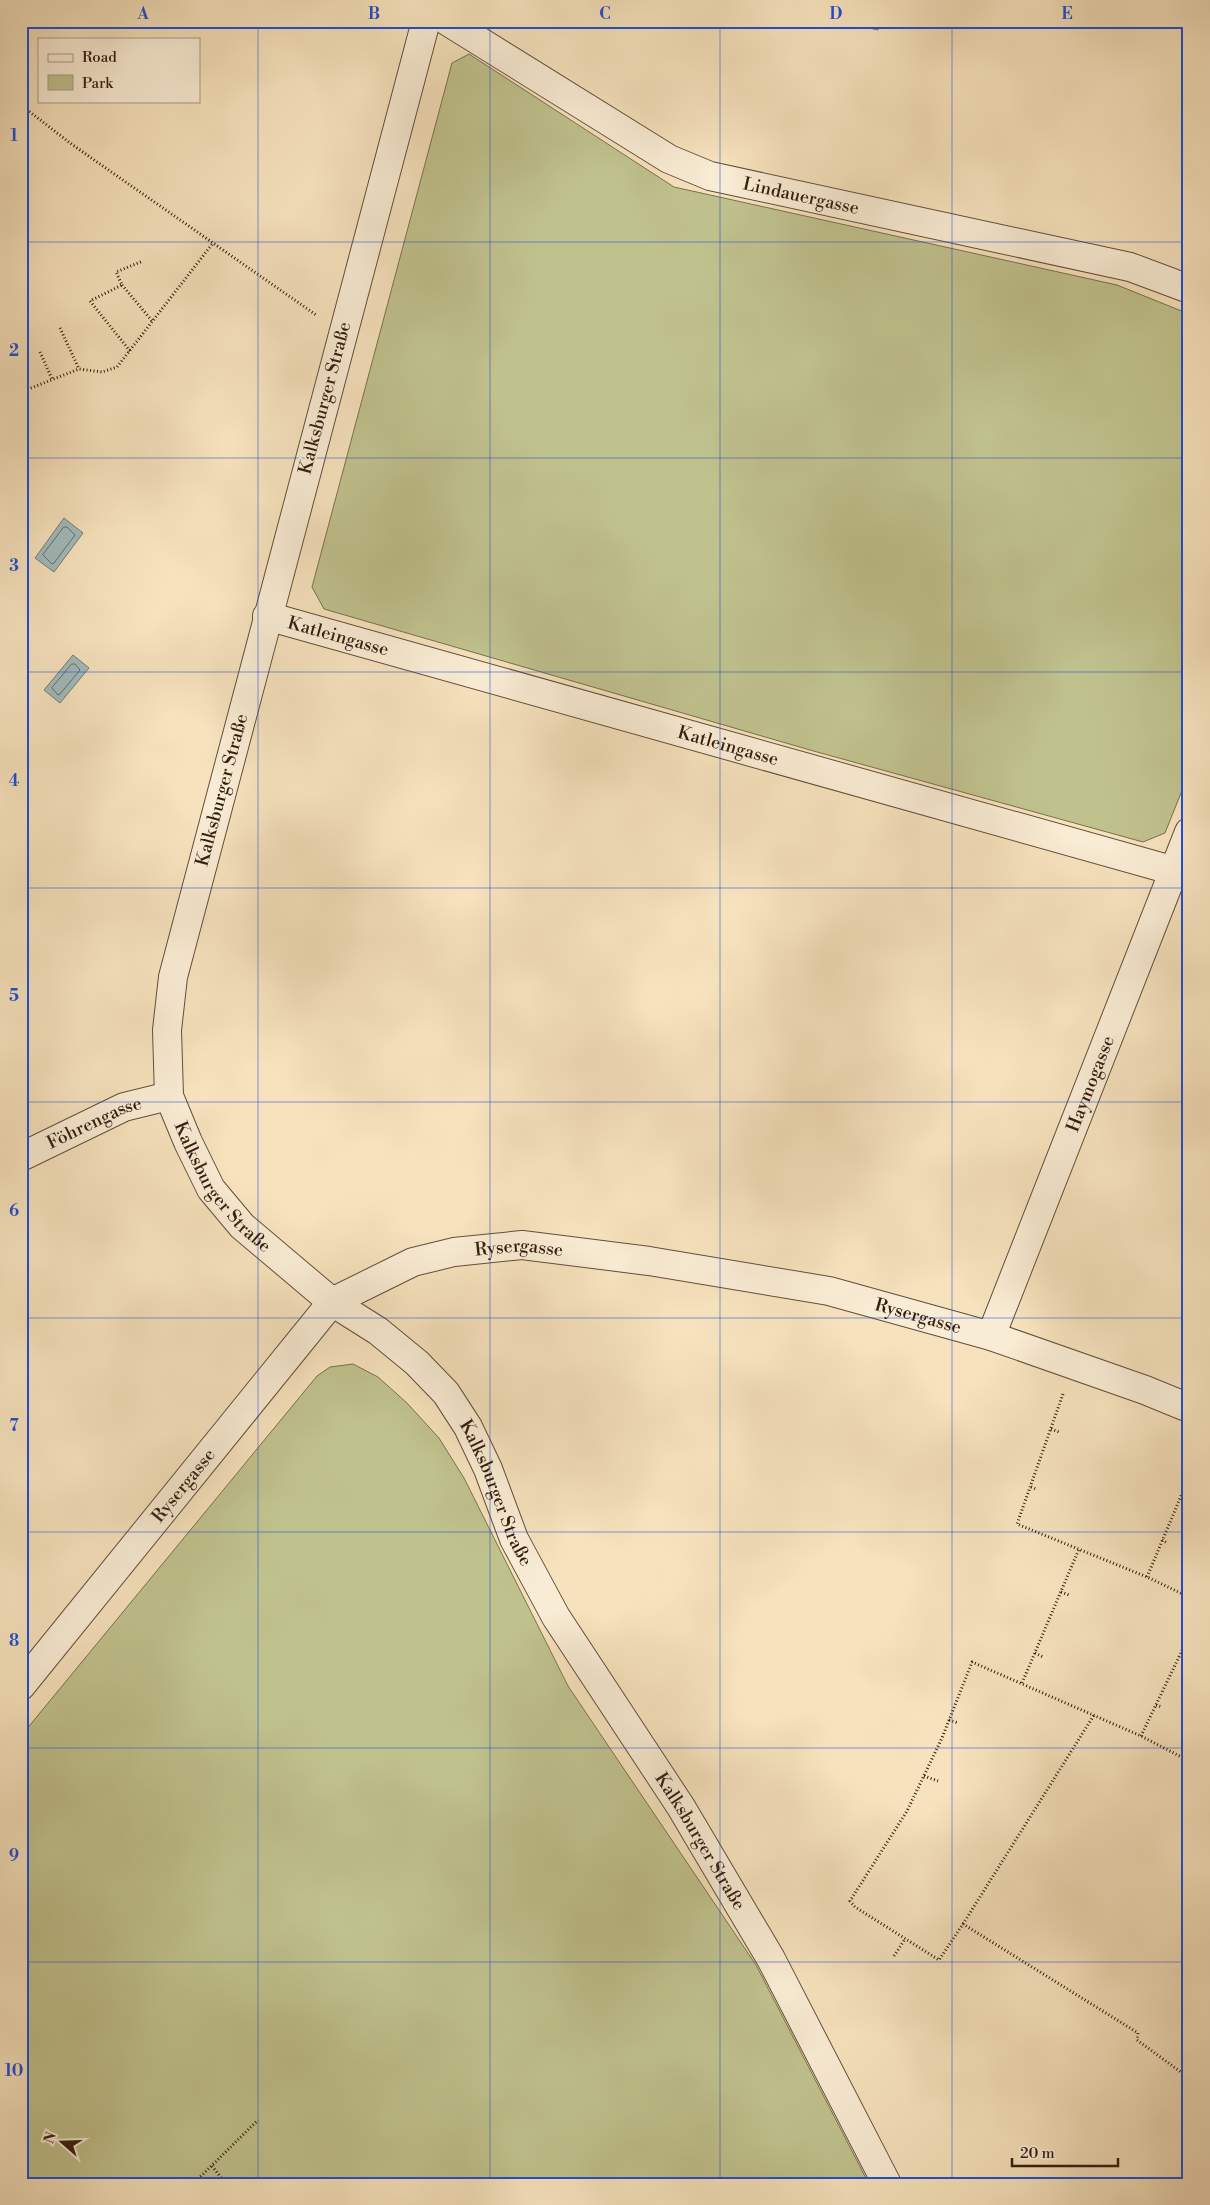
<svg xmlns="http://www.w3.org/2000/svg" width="1210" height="2205" font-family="'Libre Bodoni',serif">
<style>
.green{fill:#c0c28e;stroke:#7a704f}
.water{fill:#a1bbbc;stroke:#757c77}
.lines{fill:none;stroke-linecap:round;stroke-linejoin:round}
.shore{stroke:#6a6c66;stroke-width:1}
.minor-casing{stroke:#644e3b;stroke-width:30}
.path{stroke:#331d10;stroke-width:3;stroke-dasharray:1 2.5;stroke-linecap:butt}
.minor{stroke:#f9ecd4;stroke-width:28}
.grid{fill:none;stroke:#1d4ed8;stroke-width:1;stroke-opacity:0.55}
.labels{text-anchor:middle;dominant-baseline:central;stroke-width:4;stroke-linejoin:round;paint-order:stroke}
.street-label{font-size:18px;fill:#331d10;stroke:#f9ecd4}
.neatline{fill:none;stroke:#1d4ed8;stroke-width:2}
.grid-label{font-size:16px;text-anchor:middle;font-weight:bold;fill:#1d4ed8}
</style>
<rect width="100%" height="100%" fill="#f6e2bd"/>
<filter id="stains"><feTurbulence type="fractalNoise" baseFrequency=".004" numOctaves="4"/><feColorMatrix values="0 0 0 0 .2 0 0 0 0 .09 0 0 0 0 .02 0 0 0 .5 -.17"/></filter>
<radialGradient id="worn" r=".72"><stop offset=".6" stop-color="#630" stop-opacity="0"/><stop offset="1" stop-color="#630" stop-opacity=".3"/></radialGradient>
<g class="green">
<polygon points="469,54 674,187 1117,285 1189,314 1189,773 1165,833 1143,842 810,750 324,609 312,587 452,63"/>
<polygon points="353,1364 378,1377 407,1403 439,1438 464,1478 568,1686 756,1965 869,2184 21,2184 21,1736 317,1376 330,1367"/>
</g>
<g class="water">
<polygon points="837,21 880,21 878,30"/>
<polygon points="64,518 83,533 54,572 35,558"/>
<polygon points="73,655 89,668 60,703 44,690"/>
</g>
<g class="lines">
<g class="shore">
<polygon points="64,527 67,527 75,535 54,563 52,564 43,555"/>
<polygon points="72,664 75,664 80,670 60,694 58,695 52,688"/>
</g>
<g class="minor-casing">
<g id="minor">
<path id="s1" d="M 426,21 L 173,977 L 167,1030 L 169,1096 L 188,1142 L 211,1189 L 242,1226 L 332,1302 L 378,1331 L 417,1363 L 446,1393 L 468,1427 L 488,1469 L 514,1539 L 556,1617 L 681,1807 L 771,1959 L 887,2184"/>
<path id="s2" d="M 447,21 L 669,159 L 710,176 L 1130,267 L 1189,289"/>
<path id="s3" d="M 267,616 L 1189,875"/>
<path id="s4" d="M 21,1157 L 124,1107 L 169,1096"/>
<path id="s5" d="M 991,1336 L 1189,832"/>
<path id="s6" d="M 21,1686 L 332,1302 L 413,1262 L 454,1252 L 522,1245 L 649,1261 L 829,1291 L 991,1336 L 1145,1390 L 1189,1408"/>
</g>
</g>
<g class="path">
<polyline points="21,105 70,143 316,315"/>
<polyline points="21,116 27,109"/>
<polyline points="122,285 153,322"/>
<polyline points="60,328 79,369"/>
<polyline points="130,351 90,301 122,285 116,272 143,261"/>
<polyline points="40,352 52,379"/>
<polyline points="21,392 79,369 102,372 117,367 213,243"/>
<polyline points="1063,1394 1017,1524 1147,1577 1189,1597"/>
<polyline points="1051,1429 1059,1432"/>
<polyline points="1031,1487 1036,1489"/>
<polyline points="1162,1540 1167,1543"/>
<polyline points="1147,1577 1189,1477"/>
<polyline points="1061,1592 1069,1595"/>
<polyline points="1183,1649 1189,1652"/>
<polyline points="1035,1653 1043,1657"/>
<polyline points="1022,1683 1079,1549"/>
<polyline points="1156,1705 1162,1707"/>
<polyline points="949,1720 958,1723"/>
<polyline points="1141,1736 1189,1636"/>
<polyline points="1189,1761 1141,1736 972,1662 942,1738 907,1811 850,1901 855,1907 939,1960 963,1924 1138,2033 1137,2040 1189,2078"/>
<polyline points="924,1776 938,1781"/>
<polyline points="963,1924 1094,1715"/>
<polyline points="894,1956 905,1939"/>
<polyline points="212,2166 226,2184"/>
<polyline points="193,2184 258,2120"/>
</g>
<use href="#minor" class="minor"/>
</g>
<path class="grid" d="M 258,21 L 258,2184M 490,21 L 490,2184M 720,21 L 720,2184M 952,21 L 952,2184M 21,242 L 1189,242M 21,458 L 1189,458M 21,672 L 1189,672M 21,888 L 1189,888M 21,1102 L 1189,1102M 21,1318 L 1189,1318M 21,1532 L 1189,1532M 21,1748 L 1189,1748M 21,1962 L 1189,1962"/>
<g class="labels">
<g class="street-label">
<text stroke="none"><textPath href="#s2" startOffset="399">Lindauergasse</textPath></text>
<text transform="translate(325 398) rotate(-75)">Kalksburger Straße</text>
<text stroke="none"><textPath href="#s3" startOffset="74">Katleingasse</textPath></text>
<text stroke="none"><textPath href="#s3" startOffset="479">Katleingasse</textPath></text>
<text transform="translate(222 790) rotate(-75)">Kalksburger Straße</text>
<text stroke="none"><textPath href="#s5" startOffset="271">Haymogasse</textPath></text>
<text stroke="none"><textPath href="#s4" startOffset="81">Föhrengasse</textPath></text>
<text stroke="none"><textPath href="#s1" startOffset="1215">Kalksburger Straße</textPath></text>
<text stroke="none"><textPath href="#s6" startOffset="692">Rysergasse</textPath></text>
<text stroke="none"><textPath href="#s6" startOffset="1098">Rysergasse</textPath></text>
<text stroke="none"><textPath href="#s6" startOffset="258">Rysergasse</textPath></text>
<text stroke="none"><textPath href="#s1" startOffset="1635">Kalksburger Straße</textPath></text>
<text stroke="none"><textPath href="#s1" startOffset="2040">Kalksburger Straße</textPath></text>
</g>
</g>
<rect width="1210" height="2205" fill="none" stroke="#f6e2bd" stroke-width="55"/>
<rect x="38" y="38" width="162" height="65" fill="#f9ecd4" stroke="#aa9986"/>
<rect x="48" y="54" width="25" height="8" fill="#f9ecd4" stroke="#aa9986"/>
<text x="82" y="62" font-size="15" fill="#331d10">Road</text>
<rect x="48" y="75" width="25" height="15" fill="#c0c28e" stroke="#aa9986"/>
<text x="82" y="88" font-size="15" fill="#331d10">Park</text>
<g transform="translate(62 2142) rotate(290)" stroke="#f9ecd4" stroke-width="4" paint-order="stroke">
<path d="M0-4L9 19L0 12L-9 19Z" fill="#331d10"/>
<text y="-8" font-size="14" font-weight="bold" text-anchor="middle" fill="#331d10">N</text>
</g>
<path d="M1012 2158v8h106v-8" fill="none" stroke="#331d10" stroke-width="2.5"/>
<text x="1020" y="2158" font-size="15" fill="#331d10" stroke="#f9ecd4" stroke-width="4" paint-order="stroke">20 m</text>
<rect x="28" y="28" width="1154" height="2150" class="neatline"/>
<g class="grid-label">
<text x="143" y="19">A</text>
<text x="374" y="19">B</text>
<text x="605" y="19">C</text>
<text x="836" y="19">D</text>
<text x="1067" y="19">E</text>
<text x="14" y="141">1</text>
<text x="14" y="356">2</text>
<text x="14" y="571">3</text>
<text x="14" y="786">4</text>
<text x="14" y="1001">5</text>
<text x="14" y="1216">6</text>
<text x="14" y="1431">7</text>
<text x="14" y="1646">8</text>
<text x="14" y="1861">9</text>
<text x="14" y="2076">10</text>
</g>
<rect width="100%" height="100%" filter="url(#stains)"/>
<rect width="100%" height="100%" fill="url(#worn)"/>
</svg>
